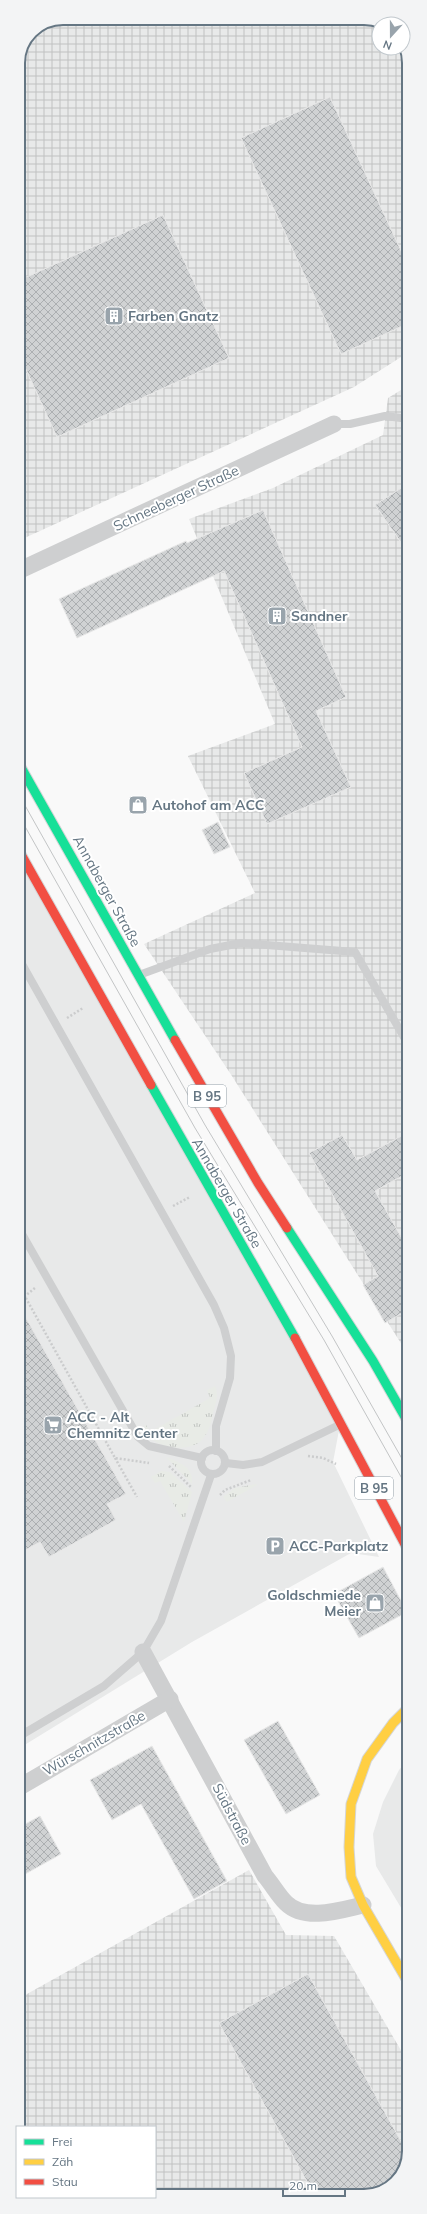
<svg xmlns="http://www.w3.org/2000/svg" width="427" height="2214" font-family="Mulish,sans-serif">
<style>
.built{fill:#e8e9e9}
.industrial{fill:url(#industrial-grid)}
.grass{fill:url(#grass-tufts)}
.building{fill:url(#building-cross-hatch);stroke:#e8e8e8}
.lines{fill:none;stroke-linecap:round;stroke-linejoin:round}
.fast-casing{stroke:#d5d6d7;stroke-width:11}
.slow-casing{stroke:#d5d6d7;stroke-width:11}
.jam-casing{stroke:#d5d6d7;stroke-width:11}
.path{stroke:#cbcccd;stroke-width:2.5;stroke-dasharray:2 2;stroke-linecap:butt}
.lane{stroke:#cecfd0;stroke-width:8}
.street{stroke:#cecfd0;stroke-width:17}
.fast{stroke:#16e098;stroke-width:9}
.slow{stroke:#ffcf43;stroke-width:9}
.jam{stroke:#f24e42;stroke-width:9}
.tram{stroke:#c3c5c6;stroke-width:1}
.labels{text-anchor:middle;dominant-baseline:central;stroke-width:4;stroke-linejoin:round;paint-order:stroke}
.shield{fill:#fff;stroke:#939fa8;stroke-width:1}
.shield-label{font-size:13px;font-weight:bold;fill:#657683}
.poi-label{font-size:14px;font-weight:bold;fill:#657683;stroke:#fff;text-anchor:start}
.street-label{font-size:14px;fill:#657683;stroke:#fff}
.rim{fill:none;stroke:#657683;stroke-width:2}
</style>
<defs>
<pattern id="industrial-grid" width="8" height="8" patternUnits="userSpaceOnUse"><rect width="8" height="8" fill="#e8e9e9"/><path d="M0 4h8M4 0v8" fill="none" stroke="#c0c1c2"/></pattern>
<pattern id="grass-tufts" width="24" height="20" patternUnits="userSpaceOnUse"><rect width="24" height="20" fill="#e8ebe6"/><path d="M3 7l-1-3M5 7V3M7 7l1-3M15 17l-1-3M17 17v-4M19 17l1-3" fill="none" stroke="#c0c3c0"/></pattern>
<pattern id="building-cross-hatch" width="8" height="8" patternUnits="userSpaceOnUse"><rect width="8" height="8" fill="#d0d2d3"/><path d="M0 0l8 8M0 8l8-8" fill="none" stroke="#acafb1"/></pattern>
</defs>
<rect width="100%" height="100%" fill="#f9f9f9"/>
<g class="built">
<polygon points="18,849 340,1425 333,1462 379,1557 351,1553 192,1642 18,1749"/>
<polygon points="409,1758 409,1921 376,1866 373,1834 383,1802 399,1770"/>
</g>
<g class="industrial">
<polygon points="63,18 370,18 381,24 379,24 379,48 403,48 403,45 409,57 409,352 354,387 18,541 18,62 31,31"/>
<polygon points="409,385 409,1356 230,1073 144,944 255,893 188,756 275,724 189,519 273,488 383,435 388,398"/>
<polygon points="249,1870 286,1935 334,1936 409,2064 409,2152 398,2181 370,2196 155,2196 155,2127 18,2127 18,1999"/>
</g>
<g class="grass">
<path d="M 215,1386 C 219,1395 216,1403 213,1413 C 211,1423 209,1433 201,1441 C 186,1454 146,1447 144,1426 L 146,1425 L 150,1432 L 210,1398 L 207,1390 Z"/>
<path d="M 166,1457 C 179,1462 194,1467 192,1484 Z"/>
<polygon points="161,1471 170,1472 192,1492 184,1522 160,1481 155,1483 151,1477"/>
<polygon points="256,1484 257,1485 227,1502 223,1497 235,1488"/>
</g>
<g class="building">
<polygon points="330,97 409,268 409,323 341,354 241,138"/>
<polygon points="163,215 229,358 57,437 18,352 18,281"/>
<polygon points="409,483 409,554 375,505"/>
<polygon points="263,510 346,697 316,711 351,787 267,824 244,773 302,747 224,571 77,638 59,599 186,541 187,543"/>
<polygon points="218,822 230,847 214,854 202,830"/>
<polygon points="409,1132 409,1172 375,1191 409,1251 409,1309 385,1323 363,1285 378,1276 309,1153 342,1135 357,1160"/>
<polygon points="18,1304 126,1494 107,1504 116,1520 49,1557 40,1542 18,1554"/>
<polygon points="383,1567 407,1612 359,1638 334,1594"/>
<polygon points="278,1721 320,1795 286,1814 244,1740"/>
<polygon points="152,1746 227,1881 194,1899 141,1804 112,1820 90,1780"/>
<polygon points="40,1816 61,1854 18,1878 18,1828"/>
<polygon points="308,1974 408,2154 398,2181 370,2196 315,2196 219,2023"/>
</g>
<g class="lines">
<g class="fast-casing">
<g id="fast">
<polyline points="18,762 175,1040"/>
<polyline points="151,1085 295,1338"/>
<polyline points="287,1228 373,1361 409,1424"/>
</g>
</g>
<g class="slow-casing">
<polyline id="slow" points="409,1707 393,1723 367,1759 351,1804 349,1847 351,1877 363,1905 409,1984"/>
</g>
<g class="jam-casing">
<g id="jam">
<polyline points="18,849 151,1085"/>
<polyline points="175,1040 258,1183 287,1228"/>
<polyline points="295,1338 409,1552"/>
</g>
</g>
<g class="path">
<polyline points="67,1018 83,1008"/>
<polyline points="173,1206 190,1197"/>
<polyline points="18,1284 115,1458 149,1463"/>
<polyline points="18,1302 36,1287"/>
<polyline points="308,1456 323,1458 336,1464"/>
<polyline points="115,1458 137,1497"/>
<polyline points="169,1466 192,1488"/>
<polyline points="220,1495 225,1490 251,1480"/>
<polyline points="402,1573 409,1585"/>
</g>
<g class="lane">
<polyline points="334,424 350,424 385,416 409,419"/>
<polyline points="18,957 214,1305 224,1328 231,1356 230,1378 216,1426 216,1451"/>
<polyline points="139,975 210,949 241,943 355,952 409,1046"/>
<polyline points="18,1227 138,1437 149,1446 202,1458"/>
<circle cx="213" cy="1462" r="12"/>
<polyline points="226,1463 243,1465 262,1462 339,1425"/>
<polyline points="18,1737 104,1686 143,1652 161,1621 211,1475"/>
</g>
<g class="street">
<polyline points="18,571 334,424"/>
<path d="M 143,1652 L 265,1876 C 272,1884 278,1895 286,1903 C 305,1922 341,1910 363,1905"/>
<polyline points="18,1788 170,1699"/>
</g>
<use href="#fast" class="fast"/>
<use href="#slow" class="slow"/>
<use href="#jam" class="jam"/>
<g class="tram">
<polyline points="18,793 205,1125 332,1336 409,1471"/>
<polyline points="18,814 195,1128 324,1340 409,1491"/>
</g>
</g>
<defs>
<g id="building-square" transform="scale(1)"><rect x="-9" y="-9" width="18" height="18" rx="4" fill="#99a4ac" stroke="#fff"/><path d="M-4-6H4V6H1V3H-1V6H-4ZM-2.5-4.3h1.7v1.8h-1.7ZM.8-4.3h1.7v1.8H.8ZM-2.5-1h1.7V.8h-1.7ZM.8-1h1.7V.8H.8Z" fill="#fff"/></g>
<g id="shop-square" transform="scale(1)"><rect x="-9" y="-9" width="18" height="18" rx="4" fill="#99a4ac" stroke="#fff"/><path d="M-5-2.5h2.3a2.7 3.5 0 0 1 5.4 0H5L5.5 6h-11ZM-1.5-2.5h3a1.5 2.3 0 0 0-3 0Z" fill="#fff"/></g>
<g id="supermarket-square" transform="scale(1)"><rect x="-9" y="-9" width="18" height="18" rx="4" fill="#99a4ac" stroke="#fff"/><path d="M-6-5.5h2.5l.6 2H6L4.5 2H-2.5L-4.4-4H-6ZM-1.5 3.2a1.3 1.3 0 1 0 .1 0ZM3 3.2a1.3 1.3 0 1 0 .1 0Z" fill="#fff"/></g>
<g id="parking-square" transform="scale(1)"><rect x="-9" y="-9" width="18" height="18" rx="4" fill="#99a4ac" stroke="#fff"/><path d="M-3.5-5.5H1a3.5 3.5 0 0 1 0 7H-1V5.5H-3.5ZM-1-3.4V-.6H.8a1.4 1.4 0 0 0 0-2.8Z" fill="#fff"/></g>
</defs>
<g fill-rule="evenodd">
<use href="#building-square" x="114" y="316"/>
<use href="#building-square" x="277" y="616"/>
<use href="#shop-square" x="138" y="805"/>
<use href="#supermarket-square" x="53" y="1425"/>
<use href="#parking-square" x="275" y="1546"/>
<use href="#shop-square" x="375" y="1603"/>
</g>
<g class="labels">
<g class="shield">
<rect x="188" y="1085" width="38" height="22" rx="3"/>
<rect x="355" y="1477" width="38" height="22" rx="3"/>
</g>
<g class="shield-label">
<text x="207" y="1096">B 95</text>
<text x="374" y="1488">B 95</text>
</g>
<g class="poi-label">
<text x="128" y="316">Farben Gnatz</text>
<text x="291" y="616">Sandner</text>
<text x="152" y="805">Autohof am ACC</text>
<text x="67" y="1417">ACC - Alt<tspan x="67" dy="16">Chemnitz Center</tspan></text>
<text x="289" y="1546">ACC-Parkplatz</text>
<text x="361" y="1595" text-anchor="end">Goldschmiede<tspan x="361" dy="16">Meier</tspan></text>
</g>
<g class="street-label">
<text transform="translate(176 498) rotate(-25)">Schneeberger Straße</text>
<text transform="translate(107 891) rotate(61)">Annaberger Straße</text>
<text transform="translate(227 1193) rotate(60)">Annaberger Straße</text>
<text transform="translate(94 1743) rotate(-30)">Würschnitzstraße</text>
<text transform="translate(232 1814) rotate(62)">Südstraße</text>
</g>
</g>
<path d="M0 0H427V2214H0ZM63 25H364A38 38 0 0 1 402 63V2151A38 38 0 0 1 364 2189H63A38 38 0 0 1 25 2151V63A38 38 0 0 1 63 25Z" fill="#f3f4f5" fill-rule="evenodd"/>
<path class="rim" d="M63 25H364A38 38 0 0 1 402 63V2151A38 38 0 0 1 364 2189H63A38 38 0 0 1 25 2151V63A38 38 0 0 1 63 25Z"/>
<rect x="16" y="2126" width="140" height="72" fill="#ffffff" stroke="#c1c8cd"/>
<rect x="24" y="2139" width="20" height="6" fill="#16e098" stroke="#c1c8cd"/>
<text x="52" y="2146" font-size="12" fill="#657683">Frei</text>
<rect x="24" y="2159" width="20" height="6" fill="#ffcf43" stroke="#c1c8cd"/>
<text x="52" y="2166" font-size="12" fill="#657683">Zäh</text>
<rect x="24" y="2179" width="20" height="6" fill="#f24e42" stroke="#c1c8cd"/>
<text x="52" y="2186" font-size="12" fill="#657683">Stau</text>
<g transform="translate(391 36) rotate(201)"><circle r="19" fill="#ffffff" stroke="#c1c8cd"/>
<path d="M0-3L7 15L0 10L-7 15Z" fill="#99a4ac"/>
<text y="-6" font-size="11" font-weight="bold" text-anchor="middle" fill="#657683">N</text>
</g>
<path d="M283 2190v6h62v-6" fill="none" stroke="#657683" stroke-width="2"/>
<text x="289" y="2190" font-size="12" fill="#657683" stroke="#ffffff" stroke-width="3" paint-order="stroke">20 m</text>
</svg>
